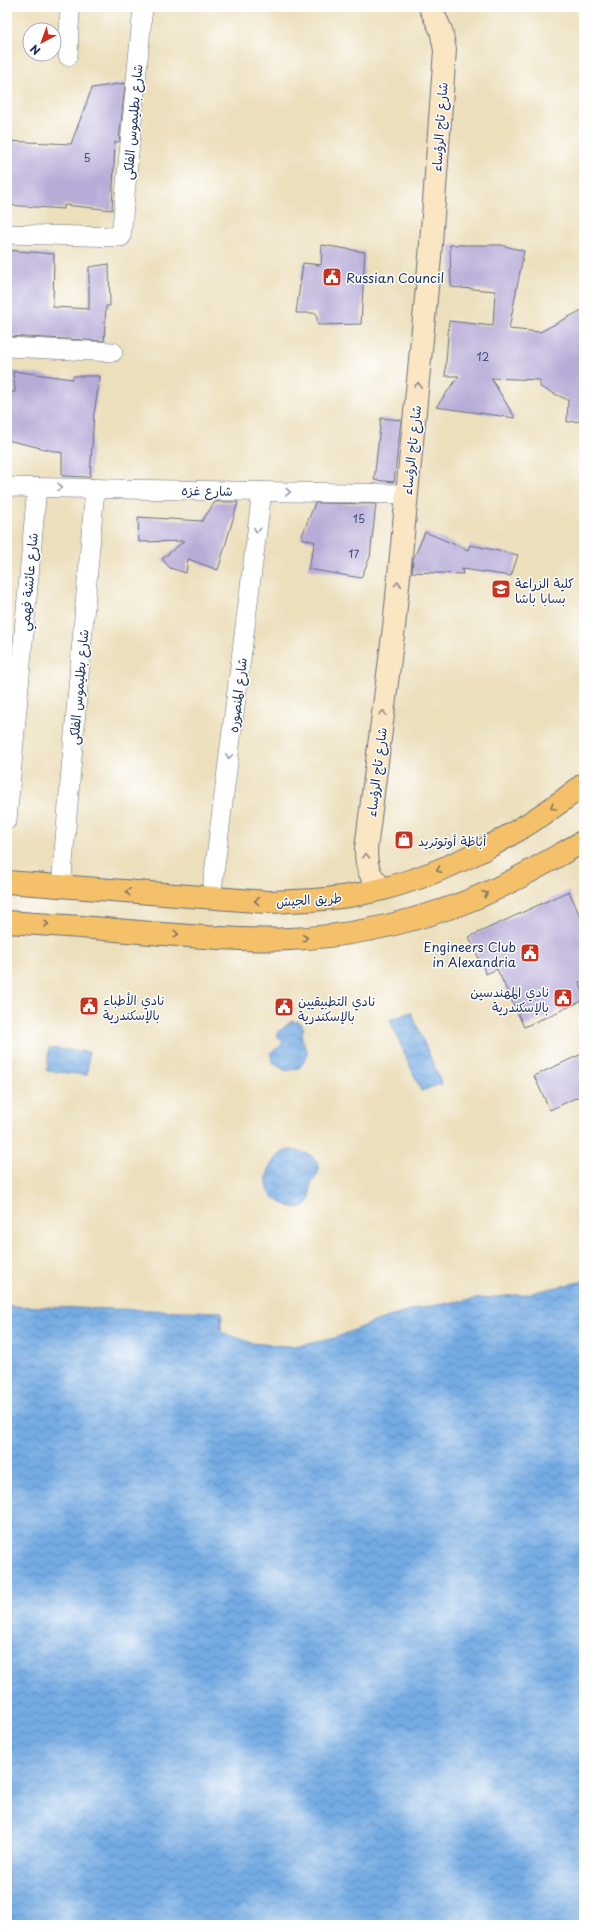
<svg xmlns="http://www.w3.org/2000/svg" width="591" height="1932" font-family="'Playpen Sans','Playpen Sans Arabic',sans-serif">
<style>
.water{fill:url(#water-waves);stroke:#486da0}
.building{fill:#b7acd7}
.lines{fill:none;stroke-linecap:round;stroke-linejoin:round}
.street-casing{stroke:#646d7f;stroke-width:20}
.secondary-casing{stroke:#646d7f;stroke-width:24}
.highway-casing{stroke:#646d7f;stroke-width:24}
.street{stroke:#fff;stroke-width:19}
.secondary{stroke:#fbe6c3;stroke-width:22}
.highway{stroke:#f4c16a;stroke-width:22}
.oneway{stroke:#8b8a90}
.oneway2{stroke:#8d97ae}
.oneway3{stroke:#7d7163}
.labels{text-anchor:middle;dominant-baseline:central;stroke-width:3;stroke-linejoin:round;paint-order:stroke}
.number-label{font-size:11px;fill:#424e7c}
.street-label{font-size:13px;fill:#1b2f5e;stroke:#fff}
.poi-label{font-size:13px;fill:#1b2f5e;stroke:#fff;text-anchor:start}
</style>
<defs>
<pattern id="water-waves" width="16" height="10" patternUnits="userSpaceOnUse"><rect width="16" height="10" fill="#75abe3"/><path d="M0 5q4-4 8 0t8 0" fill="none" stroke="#5f8cbb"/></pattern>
</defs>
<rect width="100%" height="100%" fill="#fff"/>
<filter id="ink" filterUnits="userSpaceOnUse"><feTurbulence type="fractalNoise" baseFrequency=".025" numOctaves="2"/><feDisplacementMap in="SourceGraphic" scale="8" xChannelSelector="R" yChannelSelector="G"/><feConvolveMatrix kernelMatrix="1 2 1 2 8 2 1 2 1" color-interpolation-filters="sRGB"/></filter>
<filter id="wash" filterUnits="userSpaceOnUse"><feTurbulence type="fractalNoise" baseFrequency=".012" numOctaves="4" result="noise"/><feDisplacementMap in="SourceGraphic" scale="16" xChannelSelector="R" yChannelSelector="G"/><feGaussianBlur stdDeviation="0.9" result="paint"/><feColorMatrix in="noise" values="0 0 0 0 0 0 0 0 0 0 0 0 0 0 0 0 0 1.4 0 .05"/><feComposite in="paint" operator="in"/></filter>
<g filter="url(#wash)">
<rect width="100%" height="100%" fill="#ecdfbc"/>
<g class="water">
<polygon points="411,1012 442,1084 421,1091 390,1020"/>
<path d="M 292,1021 L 299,1022 L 304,1028 C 295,1046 319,1046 299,1068 L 286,1071 L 274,1064 L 270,1053 L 282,1045 L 282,1041 L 277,1036 L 278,1032 Z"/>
<polygon points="49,1048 89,1052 87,1075 47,1071"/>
<path d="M 291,1150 C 303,1151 325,1157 317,1175 C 316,1178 312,1181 311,1185 C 309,1191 312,1198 308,1203 C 298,1214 280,1203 272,1196 C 261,1184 269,1160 282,1153 C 284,1151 288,1151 291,1150 Z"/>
<polygon points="584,1281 584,1925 7,1925 7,1306 222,1312 221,1332 252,1343 286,1346 303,1345 335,1338 373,1322 419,1308 466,1300 526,1294"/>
</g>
<g id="blocks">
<g class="building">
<polygon points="125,83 119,142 115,142 112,210 64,205 64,209 7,205 7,141 71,144 92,88"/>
<polygon points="322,245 365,252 361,324 318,325 316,313 296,313 303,263 321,265"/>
<polygon points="450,245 501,245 524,251 509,329 540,332 584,309 584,421 567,422 568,400 540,387 540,380 491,378 515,418 436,407 459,376 445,376 449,321 493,326 495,291 451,287"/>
<polygon points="7,250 54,254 53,307 89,309 89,267 109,264 110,306 106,306 104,341 7,336"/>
<polygon points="13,371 72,379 74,376 100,376 94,414 90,477 62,476 62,453 7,440 7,392 15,392"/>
<polygon points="381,418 401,420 394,482 374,480"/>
<polygon points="215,502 238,502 218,570 188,559 186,573 170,568 162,559 184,541 139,542 138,517 202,521"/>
<polygon points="315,503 376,504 370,557 361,578 308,569 315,542 301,538"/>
<polygon points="425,532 468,550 470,545 518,555 511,576 462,569 463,574 412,572 413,560"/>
<polygon points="569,891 584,925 584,980 579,982 584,994 584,1000 524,1027 497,969 486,974 469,937"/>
<polygon points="584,1053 584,1094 550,1110 534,1076"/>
</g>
</g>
</g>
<g filter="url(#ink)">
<use href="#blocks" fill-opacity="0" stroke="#646d7f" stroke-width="1"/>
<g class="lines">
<g class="street-casing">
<g id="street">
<polyline points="68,56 70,7"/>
<polyline points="7,234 121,237 143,7"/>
<polyline points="7,347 113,352"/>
<polyline points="7,487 407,494"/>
<polyline points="7,820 37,487"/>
<polyline points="61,887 95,488"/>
<polyline points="211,898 262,491"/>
</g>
</g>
<g class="secondary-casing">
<path id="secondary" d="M 383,889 C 369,876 366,868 366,849 L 394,627 L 430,257 L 445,50 L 441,30 L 430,7"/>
</g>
<g class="highway-casing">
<g id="highway">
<path d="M 7,882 L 267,902 C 298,901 329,900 360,894 C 439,879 522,834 584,784"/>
<path d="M 7,922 C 59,925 111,929 163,934 C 205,937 248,941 290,939 C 345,937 400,925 452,907 C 499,891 541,865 584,841"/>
</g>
</g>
<use href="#street" class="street"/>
<use href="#secondary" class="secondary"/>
<use href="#highway" class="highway"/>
</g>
<defs><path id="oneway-chevron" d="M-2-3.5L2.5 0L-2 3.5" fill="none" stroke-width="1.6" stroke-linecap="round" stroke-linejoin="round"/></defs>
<g class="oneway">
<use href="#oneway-chevron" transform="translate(418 385) rotate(-85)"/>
<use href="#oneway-chevron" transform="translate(398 584) rotate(-85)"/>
<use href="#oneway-chevron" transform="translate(383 713) rotate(-83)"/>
<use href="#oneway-chevron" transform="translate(366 856) rotate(-92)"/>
</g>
<g class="oneway2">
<use href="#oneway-chevron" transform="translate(60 487) rotate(1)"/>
<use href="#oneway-chevron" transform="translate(288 492) rotate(1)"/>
<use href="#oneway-chevron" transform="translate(257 530) rotate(97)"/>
<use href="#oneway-chevron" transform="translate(229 756) rotate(97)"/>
</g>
<g class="oneway3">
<use href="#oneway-chevron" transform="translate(553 807) rotate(145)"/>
<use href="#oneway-chevron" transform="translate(439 870) rotate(157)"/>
<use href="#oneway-chevron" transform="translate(128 892) rotate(-176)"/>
<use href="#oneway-chevron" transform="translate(485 894) rotate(-22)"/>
<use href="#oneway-chevron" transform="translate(257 901) rotate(-176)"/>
<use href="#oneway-chevron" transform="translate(46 924) rotate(4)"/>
<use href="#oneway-chevron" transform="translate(176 934) rotate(5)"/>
<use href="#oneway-chevron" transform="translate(305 938) rotate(-5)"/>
</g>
</g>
<defs>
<g id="civic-square" transform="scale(1)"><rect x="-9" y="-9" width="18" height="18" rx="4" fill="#c8321e" stroke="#fff"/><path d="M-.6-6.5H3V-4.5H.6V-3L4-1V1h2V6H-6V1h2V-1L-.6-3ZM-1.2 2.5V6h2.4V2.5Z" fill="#fff"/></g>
<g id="school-square" transform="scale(1)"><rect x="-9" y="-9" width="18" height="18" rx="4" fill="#c8321e" stroke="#fff"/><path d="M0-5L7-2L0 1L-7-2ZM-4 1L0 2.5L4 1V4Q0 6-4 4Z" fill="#fff"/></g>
<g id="shop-square" transform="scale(1)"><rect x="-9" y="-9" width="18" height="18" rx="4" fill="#c8321e" stroke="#fff"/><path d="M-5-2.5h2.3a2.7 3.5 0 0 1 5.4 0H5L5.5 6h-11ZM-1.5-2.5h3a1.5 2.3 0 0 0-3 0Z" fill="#fff"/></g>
</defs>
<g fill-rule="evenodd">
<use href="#civic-square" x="332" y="277"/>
<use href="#school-square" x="501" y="589"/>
<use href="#shop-square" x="404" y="840"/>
<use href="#civic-square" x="530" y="953"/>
<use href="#civic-square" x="563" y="998"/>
<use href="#civic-square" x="89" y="1006"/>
<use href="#civic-square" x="284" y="1007"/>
</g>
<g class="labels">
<g class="number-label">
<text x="87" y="157">5</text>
<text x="483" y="356">12</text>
<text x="359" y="518">15</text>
<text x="354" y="553">17</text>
</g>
<g class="street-label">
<text transform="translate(132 122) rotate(-85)">شارع بطليموس الفلكى</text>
<text transform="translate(439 127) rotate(-86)">شارع تاج الرؤساء</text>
<text transform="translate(411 450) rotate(-84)">شارع تاج الرؤساء</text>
<text transform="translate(207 490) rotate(1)">شارع غزه</text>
<text transform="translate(28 582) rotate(-85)">شارع عائشة فهمي</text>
<text transform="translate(78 687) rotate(-85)">شارع بطليموس الفلكى</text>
<text transform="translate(237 695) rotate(-83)">شارع المنصوره</text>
<text transform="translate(376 772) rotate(-83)">شارع تاج الرؤساء</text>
<text transform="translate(309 899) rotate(-4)">طريق الجيش</text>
</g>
<g class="poi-label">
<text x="346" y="277">Russian Council</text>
<text x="515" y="582">كلية الزراعة<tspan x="515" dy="15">بسابا باشا</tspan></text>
<text x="418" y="840">أباظة أوتوتريد</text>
<text x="516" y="946" text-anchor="end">Engineers Club<tspan x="516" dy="15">in Alexandria</tspan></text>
<text x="549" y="991" text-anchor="end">نادي المهندسين<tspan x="549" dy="15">بالإسكندرية</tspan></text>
<text x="103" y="999">نادي الأطباء<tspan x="103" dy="15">بالإسكندرية</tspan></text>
<text x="298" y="1000">نادي التطبيقيين<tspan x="298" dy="15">بالإسكندرية</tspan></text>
</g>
</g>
<rect width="591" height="1932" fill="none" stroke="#fff" stroke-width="24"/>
<g transform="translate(42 42) rotate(221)"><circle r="19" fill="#ffffff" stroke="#a4acbf"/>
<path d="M0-3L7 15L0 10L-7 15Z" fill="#c8321e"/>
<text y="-6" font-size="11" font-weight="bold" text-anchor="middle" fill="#1b2f5e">N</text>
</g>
</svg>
